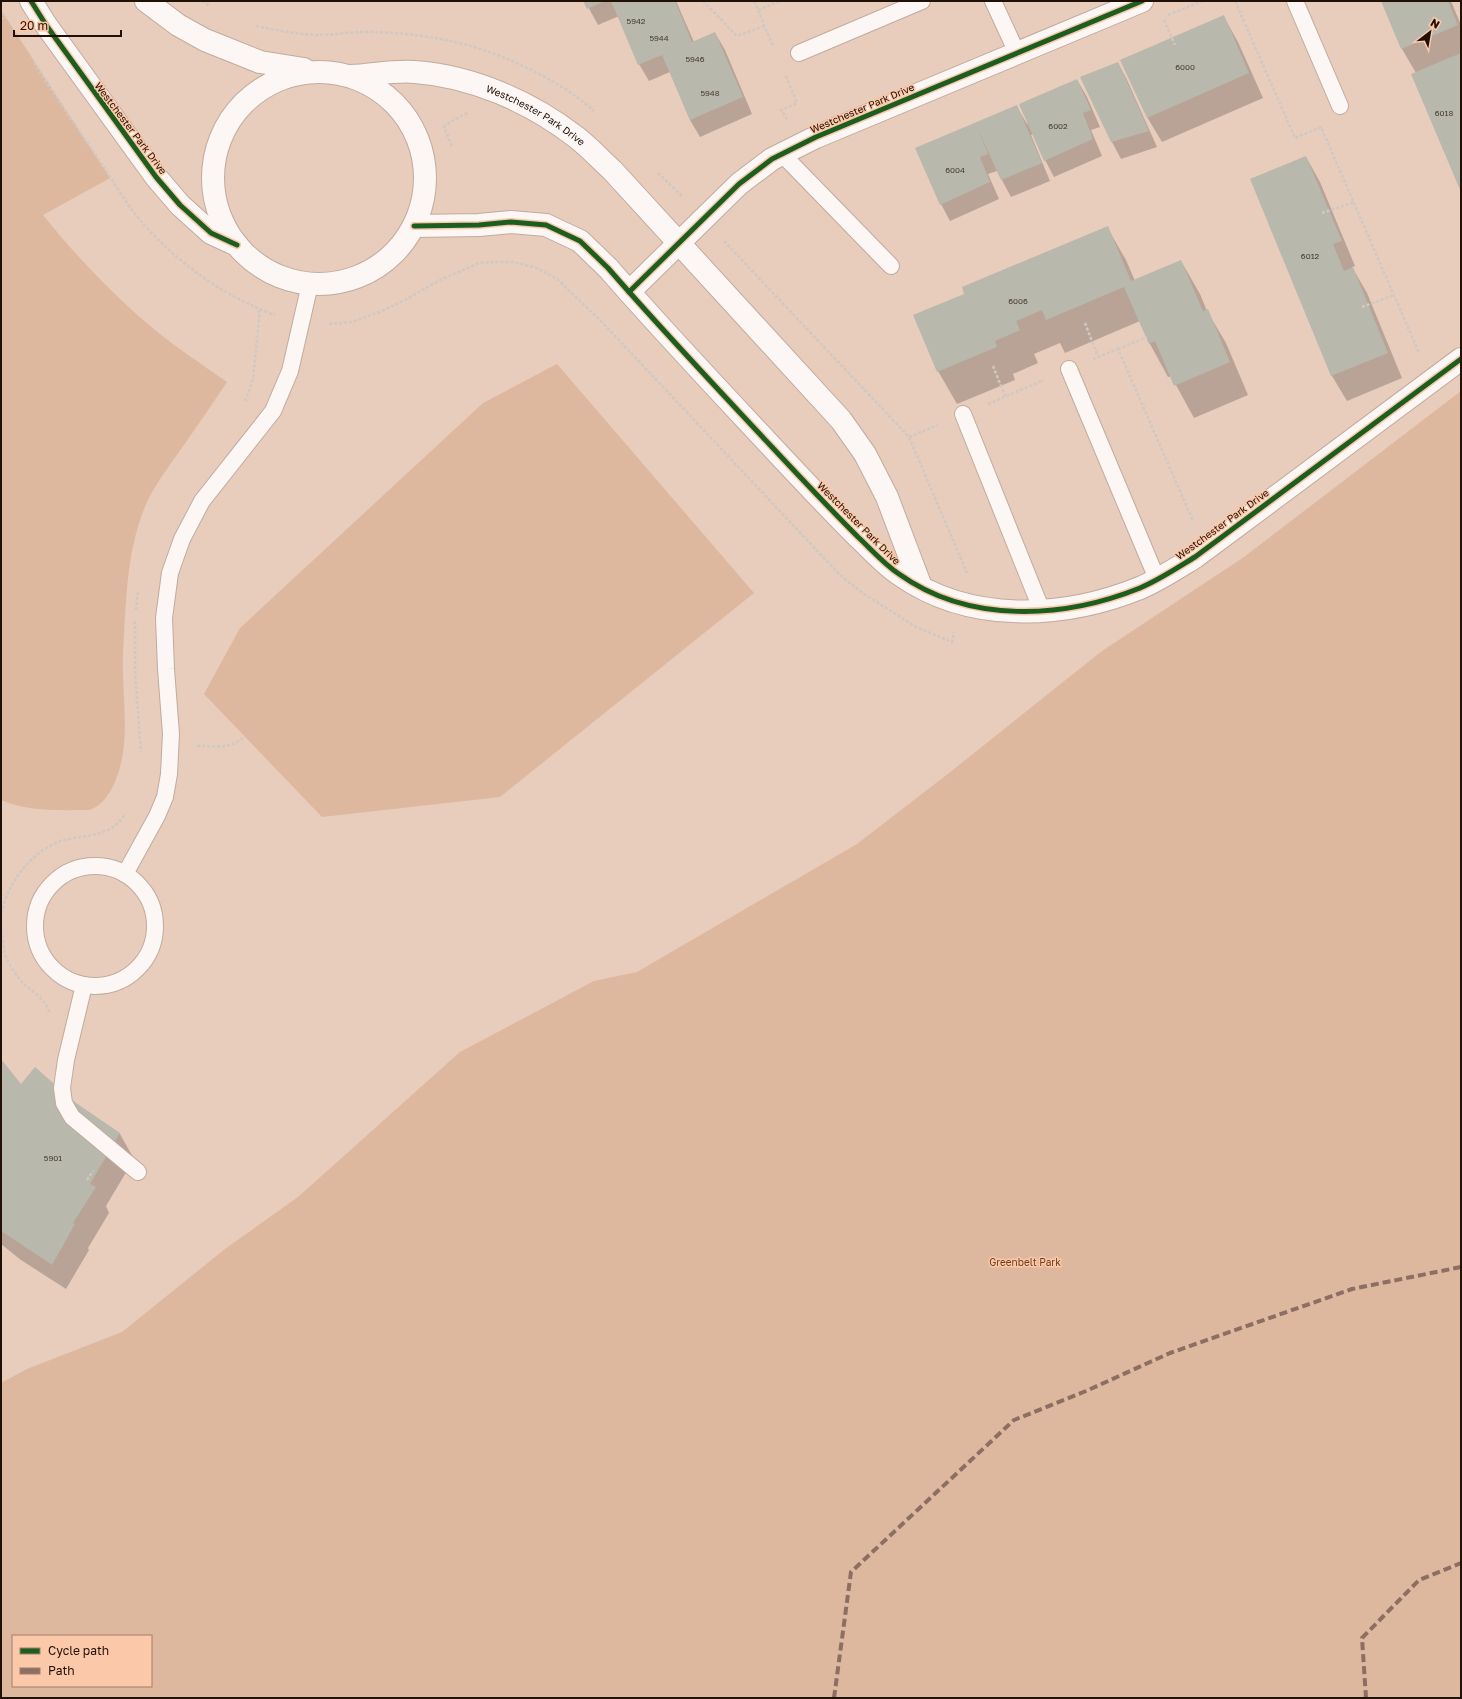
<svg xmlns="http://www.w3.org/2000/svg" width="1462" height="1699" font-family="'Golos Text',sans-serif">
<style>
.green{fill:#deb79f;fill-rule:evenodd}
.shadow{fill:#0003}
.building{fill:#b8b8ad}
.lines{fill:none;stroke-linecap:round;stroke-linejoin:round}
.service-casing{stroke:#c1ab9e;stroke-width:18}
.minor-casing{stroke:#c1ab9e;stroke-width:24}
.path{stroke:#d0c8c3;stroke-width:2.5;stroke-dasharray:3 2;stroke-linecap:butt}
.service{stroke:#fcf7f5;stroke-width:16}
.minor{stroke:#fcf7f5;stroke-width:22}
.quiet{stroke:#8d6e63;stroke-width:4;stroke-dasharray:8 4;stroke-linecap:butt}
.cycleway-casing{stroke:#fbc8a9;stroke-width:8}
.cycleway{stroke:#1b5e20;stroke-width:5}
.labels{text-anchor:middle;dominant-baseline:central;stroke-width:3;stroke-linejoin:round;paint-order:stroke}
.number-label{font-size:8px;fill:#473a2f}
.street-label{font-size:10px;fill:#211005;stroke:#fbc8a9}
.park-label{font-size:10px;fill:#6e3d1b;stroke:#fbc8a9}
</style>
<rect width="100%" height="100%" fill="#e8ccbc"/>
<g class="green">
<path d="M 1,10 L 110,178 L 43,215 C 76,256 114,296 155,330 C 178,349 203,365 227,382 C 211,406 195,429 179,452 C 166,470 152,489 144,509 C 126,554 126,605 123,653 C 121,700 134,747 111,790 C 106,799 99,807 89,810 C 60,810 29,812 1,800 Z"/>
<polygon points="557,364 754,593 500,797 322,817 204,694 240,628 483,403"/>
<path d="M 1461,391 L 1461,1698 L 1,1698 L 1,1383 L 27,1369 L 122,1332 L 225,1249 L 298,1197 L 460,1052 L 594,981 L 637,972 L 857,844 L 949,773 L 1102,651 L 1244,557 ZM 13,1636 L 151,1636 L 151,1686 L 13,1686 Z"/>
</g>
<g class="shadow">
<polygon points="585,1 676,1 694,42 715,33 725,50 752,114 700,137 690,120 670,72 649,81 639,64 619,16 598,25"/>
<polygon points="1382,1 1451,1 1461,25 1461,189 1416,73 1402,49"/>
<polygon points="1224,17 1238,42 1263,98 1162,142 1147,117"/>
<polygon points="1118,63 1127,80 1157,147 1121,159 1112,142 1081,77"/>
<polygon points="1077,80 1087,97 1100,127 1091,130 1102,156 1054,177 1045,160 1033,134 1031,135 1050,181 1011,197 997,171 988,174 999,199 950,221 941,204 917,149 1017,107 1027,124"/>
<polygon points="1306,157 1320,182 1355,266 1352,267 1367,293 1402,378 1347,401 1332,376 1251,179"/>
<polygon points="1107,227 1126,260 1135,281 1181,261 1200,294 1207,311 1226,343 1248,395 1194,418 1171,376 1168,377 1150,344 1140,321 1065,353 1060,343 1034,354 1038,363 1013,374 1015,380 957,404 938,371 966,294"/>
<polygon points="1,1061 21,1085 75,1103 120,1134 134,1159 106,1206 109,1213 88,1248 89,1250 66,1289 21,1260 1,1244"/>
</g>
<g class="building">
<polygon points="583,1 605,1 587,9"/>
<polygon points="611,1 675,1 692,42 715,32 743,97 690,120 662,55 638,65"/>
<polygon points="1381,1 1448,1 1458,25 1401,49"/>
<polygon points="1224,15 1249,73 1147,118 1120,60"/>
<polygon points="1461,53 1461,192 1411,74"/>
<polygon points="1118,62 1149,131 1111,142 1080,77"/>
<polygon points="1077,79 1091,110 1083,113 1093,139 1044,161 1019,104"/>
<polygon points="1017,105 1042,163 1001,180 976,125 988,154 980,157 990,182 940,205 915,148"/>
<polygon points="1306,156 1342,241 1333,244 1344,271 1353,267 1388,353 1331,376 1250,179"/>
<polygon points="1108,226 1131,281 1181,260 1203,311 1208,309 1230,362 1174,386 1155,341 1149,344 1124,287 1046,320 1042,310 1016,321 1020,330 995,341 997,347 937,372 913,315 964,294 962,287"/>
<polygon points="1,1059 21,1084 35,1067 76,1103 120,1133 90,1184 96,1187 73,1223 75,1224 52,1265 1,1231"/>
</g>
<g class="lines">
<g class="service-casing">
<g id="service">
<polyline points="993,1 1017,53"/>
<polyline points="1295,1 1340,106"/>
<polyline points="799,53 922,1"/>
<polyline points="782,154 891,266"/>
<polyline points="1069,369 1157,579"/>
<polyline points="963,414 1042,611"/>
<circle cx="95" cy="926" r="60"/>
<polyline points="125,874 157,816 165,797 169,774 171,734 166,669 164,618 170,573 182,539 202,501 273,411 290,371 310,284"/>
<polyline points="84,985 66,1060 62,1088 64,1103 72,1117 138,1172"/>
</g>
</g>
<g class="minor-casing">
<g id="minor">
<polyline points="31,1 46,25 156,177 180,205 211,233 237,245"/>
<polyline points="146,1 178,25 205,40 260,62 304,69"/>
<circle cx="319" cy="178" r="106"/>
<path id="s1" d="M 351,76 C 372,75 395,70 415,72 C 472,76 531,102 576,137 C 589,147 600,159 612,170 L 841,420 L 865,454 L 887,497 L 921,587"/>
<path d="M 414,226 L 479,225 L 511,222 L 546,225 L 580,241 L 608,268 C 661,329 716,387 771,446 C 799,476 828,507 858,537 C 871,549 884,564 899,574 C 969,624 1063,619 1140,588 C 1159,580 1177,568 1195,557 L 1461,359"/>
<polyline points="629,292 739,184 772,159 816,137 1142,1"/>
</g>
</g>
<g class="path">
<polyline points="202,1 210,6"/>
<polyline points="703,1 737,36 765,26"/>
<polyline points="754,1 773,46"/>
<polyline points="1235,1 1295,138 1321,127 1419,353"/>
<polyline points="758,10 780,1"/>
<polyline points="1,13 4,19"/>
<polyline points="1168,15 1203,1"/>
<polyline points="1164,20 1175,45"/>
<path d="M 256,26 C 276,30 296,34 316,35 C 335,35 354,31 374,32 C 398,33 422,35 446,40 C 493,49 558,78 594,111"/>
<path d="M 34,63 C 56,97 79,131 102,164 C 116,186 130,210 148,229 C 183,267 226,297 275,315"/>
<polyline points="786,76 797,103 781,110 787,119"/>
<polyline points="452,146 444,127 452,121 467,113"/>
<polyline points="658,173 683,197"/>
<polyline points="1322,213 1354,202"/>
<polyline points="724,241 909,437 967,573"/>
<polyline points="1362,307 1394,295"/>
<polyline points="1085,323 1098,357"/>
<polyline points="329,324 352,322 382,311 403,301 440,280 479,263 495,262 514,262 537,268 557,279 600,320 840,575 864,594 916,627 952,642 954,632"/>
<polyline points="1118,349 1147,337"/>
<polyline points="1093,359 1118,349 1193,521"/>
<polyline points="993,366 1005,396"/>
<polyline points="245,401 253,379 259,319 259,310"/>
<polyline points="988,404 1044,380"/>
<polyline points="909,437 938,425"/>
<polyline points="136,610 138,591"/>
<polyline points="135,621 135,673 141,752"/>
<path d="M 197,746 C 217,746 230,750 245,736"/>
<path d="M 49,1012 C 48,1001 31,991 23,983 C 15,974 6,961 4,949 C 3,939 0,926 1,916 C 6,885 29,854 58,842 C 83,833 109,840 125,814"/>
<polyline points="87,1180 93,1171"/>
</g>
<use href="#service" class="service"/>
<use href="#minor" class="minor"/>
<g class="quiet">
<polyline points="834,1698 851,1572 1014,1420 1086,1391 1170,1353 1352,1289 1461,1267"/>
<polyline points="1366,1698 1362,1638 1419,1580 1461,1563"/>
</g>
<g class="cycleway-casing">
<g id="cycleway">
<polyline points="31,1 46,25 156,177 180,205 211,233 237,245"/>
<path d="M 414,226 L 479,225 L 511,222 L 546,225 L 580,241 L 608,268 C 661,329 716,387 771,446 C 799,476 828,507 858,537 C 871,549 884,564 899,574 C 969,624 1063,619 1140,588 C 1159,580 1177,568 1195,557 L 1461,359"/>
<polyline points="629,292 739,184 772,159 816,137 1142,1"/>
</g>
</g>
<use href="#cycleway" class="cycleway"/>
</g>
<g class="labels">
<g class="number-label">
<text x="636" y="21">5942</text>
<text x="659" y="38">5944</text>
<text x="695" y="59">5946</text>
<text x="1185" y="67">6000</text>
<text x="710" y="93">5948</text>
<text x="1444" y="113">6018</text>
<text x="1058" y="126">6002</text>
<text x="955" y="170">6004</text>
<text x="1310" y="256">6012</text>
<text x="1018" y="301">6006</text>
<text x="53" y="1158">5901</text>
</g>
<g class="street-label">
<text transform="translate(862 108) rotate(-23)">Westchester Park Drive</text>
<text stroke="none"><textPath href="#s1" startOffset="194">Westchester Park Drive</textPath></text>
<text transform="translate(131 128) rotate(53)">Westchester Park Drive</text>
<text transform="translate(859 523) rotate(45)">Westchester Park Drive</text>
<text transform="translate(1222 524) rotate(-36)">Westchester Park Drive</text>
</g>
<g class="park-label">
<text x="1025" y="1262">Greenbelt Park</text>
</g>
</g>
<rect width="1462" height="1699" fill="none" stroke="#211005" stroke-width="4"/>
<rect x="12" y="1635" width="140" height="52" fill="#fbc8a9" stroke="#a47e67"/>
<rect x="20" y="1648" width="20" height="6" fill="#1b5e20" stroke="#a47e67"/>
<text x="48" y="1655" font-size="12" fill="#211005">Cycle path</text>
<rect x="20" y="1668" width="20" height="6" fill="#8d6e63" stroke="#a47e67"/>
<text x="48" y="1675" font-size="12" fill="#211005">Path</text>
<g transform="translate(1430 32) rotate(31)" stroke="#fbc8a9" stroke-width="3" paint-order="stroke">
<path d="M0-3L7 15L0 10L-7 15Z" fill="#211005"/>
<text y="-6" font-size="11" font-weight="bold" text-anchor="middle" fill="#211005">N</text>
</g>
<path d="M14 30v6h107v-6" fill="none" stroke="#211005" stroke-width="2"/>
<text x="20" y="30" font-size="12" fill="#211005" stroke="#fbc8a9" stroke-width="3" paint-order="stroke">20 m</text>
</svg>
